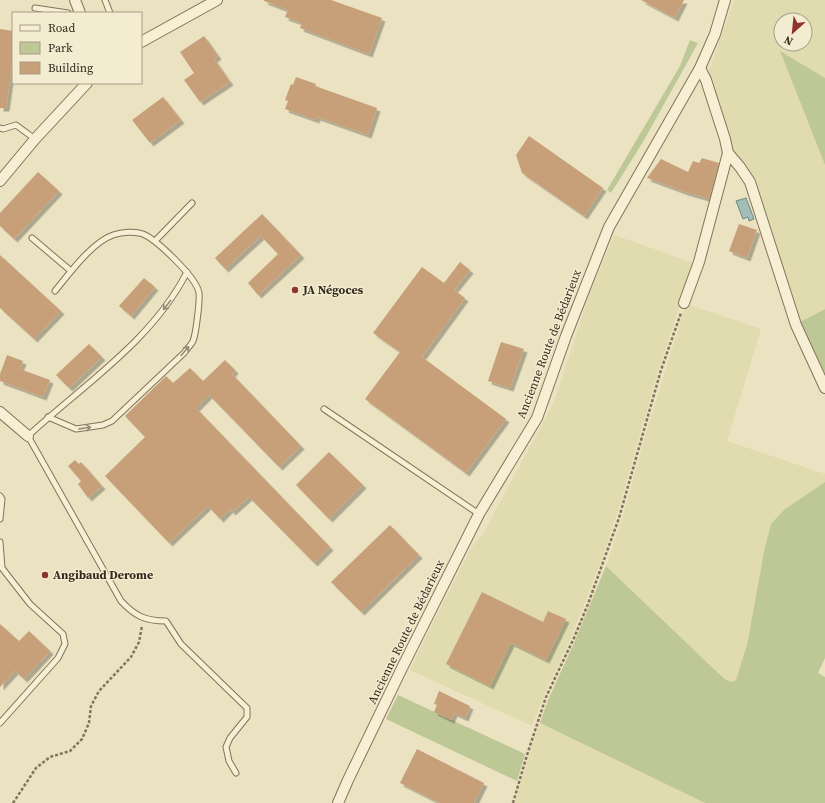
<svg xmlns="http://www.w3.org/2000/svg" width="825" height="803" font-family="'Source Serif 4',serif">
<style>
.farmland{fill:#e0dcaf;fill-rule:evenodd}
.green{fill:#bec896}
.water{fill:#a3beb8;stroke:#6b8b85}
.building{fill:#c7a079;filter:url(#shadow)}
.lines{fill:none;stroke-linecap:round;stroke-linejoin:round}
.service-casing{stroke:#83735a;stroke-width:7}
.minor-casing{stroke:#83735a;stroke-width:12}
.path{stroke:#83735a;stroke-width:2.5;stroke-dasharray:3 2;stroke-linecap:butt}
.service{stroke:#f6efd3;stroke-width:5}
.minor{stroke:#f6efd3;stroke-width:10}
.oneway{stroke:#958c78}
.poi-dot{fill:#8f342d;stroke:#f3ecd0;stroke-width:1.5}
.labels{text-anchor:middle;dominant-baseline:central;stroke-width:3;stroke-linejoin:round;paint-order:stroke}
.poi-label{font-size:12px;font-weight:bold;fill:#342a1d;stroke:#f3ecd0;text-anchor:start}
.street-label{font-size:12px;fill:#342a1d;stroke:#f3ecd0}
</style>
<defs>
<filter id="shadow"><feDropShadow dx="3.5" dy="3.5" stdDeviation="0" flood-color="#0004"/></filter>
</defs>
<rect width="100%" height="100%" fill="#ebe2c1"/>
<g class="farmland">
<path d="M 734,0 L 825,0 L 825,78 L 780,52 L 825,164 L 825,309 L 798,323 L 735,155 L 708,74 ZM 781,20 L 805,20 L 805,44 L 781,44 Z"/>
<polygon points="614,235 694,263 658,372 618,511 602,558 569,643 547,688 532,726 410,670 428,633 471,548 484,532 554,402 589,296"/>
<polygon points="686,304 761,329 727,441 825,474 825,482 785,509 764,552 747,645 738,676 736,680 732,682 726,680 716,671 606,566 624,512 648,426"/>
<polygon points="540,723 705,803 515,803 529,756"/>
</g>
<g class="green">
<polygon points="690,40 698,43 643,142 611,193 607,190 680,66"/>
<polygon points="780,51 825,78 825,165"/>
<polygon points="825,309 825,381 798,323"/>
<polygon points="825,482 825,658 818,673 825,677 825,803 705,803 540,723 548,700 574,643 606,566 716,671 726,680 732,682 736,680 747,645 764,552 771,524 785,509"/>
<polygon points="398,695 525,754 517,781 386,719"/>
</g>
<polygon class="water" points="746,198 754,219 749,221 748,217 743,219 736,201"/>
<g class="building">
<polygon points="264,0 331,0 382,18 369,54 300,28 302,23 285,17 288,10 264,1"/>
<polygon points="641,0 684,0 675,18"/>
<polygon points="0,29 13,31 13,59 6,108 0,108"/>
<polygon points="204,36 218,56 214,59 230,82 200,102 184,80 194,73 180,52"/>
<polygon points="296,77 316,84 315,86 377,108 368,135 317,117 316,120 285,109 288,101 285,100 291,84 293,85"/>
<polygon points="163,97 181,120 150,143 132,120"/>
<polygon points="529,136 603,188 584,216 522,173 516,155"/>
<polygon points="702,158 719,163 709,199 685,192 647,178 661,159 688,172 693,161 699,163"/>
<polygon points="38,172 59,191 14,239 0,226 0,213"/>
<polygon points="262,214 301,255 258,295 248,283 278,254 261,236 225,269 215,258"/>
<polygon points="739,224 757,230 747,258 729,251"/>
<polygon points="0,255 61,311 34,339 0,308"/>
<polygon points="460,262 470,270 454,290 465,298 422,357 506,419 466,473 365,399 400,352 373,333 422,267 444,283"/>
<polygon points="144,278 155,287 131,316 119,306"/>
<polygon points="501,342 524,349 510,388 488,381"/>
<polygon points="89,344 102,357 69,388 56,375"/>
<polygon points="7,355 23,361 20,369 50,380 43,397 0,381 0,374"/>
<polygon points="225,360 235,370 232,374 301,446 279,467 209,395 196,408 330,547 314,563 249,497 232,512 230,509 220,519 208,506 169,543 105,476 145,437 125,416 166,376 173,383 190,368 203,381"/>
<polygon points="329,452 363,485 329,519 296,485"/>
<polygon points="75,460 79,464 81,462 102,486 88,498 78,484 81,481 68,466"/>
<polygon points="390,525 419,555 361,612 331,582"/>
<polygon points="482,592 543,622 548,611 566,619 546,660 511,643 490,686 446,664"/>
<polygon points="0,624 19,641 29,631 50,651 24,679 15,671 0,687"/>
<polygon points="439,691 470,706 465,718 454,713 451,720 434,712 437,705 434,704"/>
<polygon points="417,749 484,783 474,803 440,803 400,783"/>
</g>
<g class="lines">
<g class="service-casing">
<g id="service">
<polyline points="105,0 110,13"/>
<polyline points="35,8 68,13"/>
<polyline points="0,128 3,129 16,125 35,139"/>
<polyline points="32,238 71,271"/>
<polyline points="155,241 192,203"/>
<path d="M 187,272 C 152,341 83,385 28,436 L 121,601 C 135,616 145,621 166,621 L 181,644 L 247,708 L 247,717 L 230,738 L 226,747 L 229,761 L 236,773"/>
<polyline points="324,409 479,514"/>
<path d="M 48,417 L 76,429 L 103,425 L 112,421 L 184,353 C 187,349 191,345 193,341 C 196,334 200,300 199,293 C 197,278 157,240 143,234 C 135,231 122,232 113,235 C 91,243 69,274 55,291"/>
<polyline points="0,496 2,499 0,519"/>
<polyline points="0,542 2,568 30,604 63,634 65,644 58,658 0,723"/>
</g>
</g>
<g class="minor-casing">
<g id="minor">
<polyline points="75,0 80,13"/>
<polyline points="141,42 217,0"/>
<polyline points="700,68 706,80 725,139 728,153 740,167 750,182 796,325 825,388"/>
<polyline points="0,181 35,139 87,83"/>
<polyline points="684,303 699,262 728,153"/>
<polyline points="0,412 28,436"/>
<polyline points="338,803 348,780 402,668 479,514 537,418 566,336 609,227 700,68 715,34 725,0"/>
</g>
</g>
<g class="path">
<polyline points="13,803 36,768 50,757 70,751 82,739 89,723 91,706 99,691 131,657 139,642 142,626"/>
<polyline points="513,803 527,755 546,697 574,638 588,604 619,518 661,370 681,313"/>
</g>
<use href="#service" class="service"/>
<use href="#minor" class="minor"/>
</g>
<defs><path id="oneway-shaft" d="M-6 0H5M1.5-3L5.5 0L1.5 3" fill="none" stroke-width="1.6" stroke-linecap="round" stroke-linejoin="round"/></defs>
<g class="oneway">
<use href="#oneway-shaft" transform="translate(167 305) rotate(128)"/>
<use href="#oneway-shaft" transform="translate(185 351) rotate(-49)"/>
<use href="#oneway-shaft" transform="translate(85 428) rotate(-8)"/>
</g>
<g class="poi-dot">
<circle cx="295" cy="290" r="4"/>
<circle cx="45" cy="575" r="4"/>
</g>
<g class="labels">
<g class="poi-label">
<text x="303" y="290">JA Négoces</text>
<text x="53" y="575">Angibaud Derome</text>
</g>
<g class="street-label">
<text transform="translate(549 344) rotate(-69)">Ancienne Route de Bédarieux</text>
<text transform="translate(406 632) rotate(-64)">Ancienne Route de Bédarieux</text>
</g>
</g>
<rect x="12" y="12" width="130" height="72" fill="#f3ecd0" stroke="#a79e88"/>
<rect x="20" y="25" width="20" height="6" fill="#f6efd3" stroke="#a79e88"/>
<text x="48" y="32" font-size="12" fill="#342a1d">Road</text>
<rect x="20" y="42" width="20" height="12" fill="#bec896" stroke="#a79e88"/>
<text x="48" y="52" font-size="12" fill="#342a1d">Park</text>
<rect x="20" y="62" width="20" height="12" fill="#c7a079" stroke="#a79e88"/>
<text x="48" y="72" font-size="12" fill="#342a1d">Building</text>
<g transform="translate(793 32) rotate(207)"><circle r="19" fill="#f3ecd0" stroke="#a79e88"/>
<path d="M0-3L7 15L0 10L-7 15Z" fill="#8f342d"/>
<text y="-6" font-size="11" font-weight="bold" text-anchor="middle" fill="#342a1d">N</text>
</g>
</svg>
